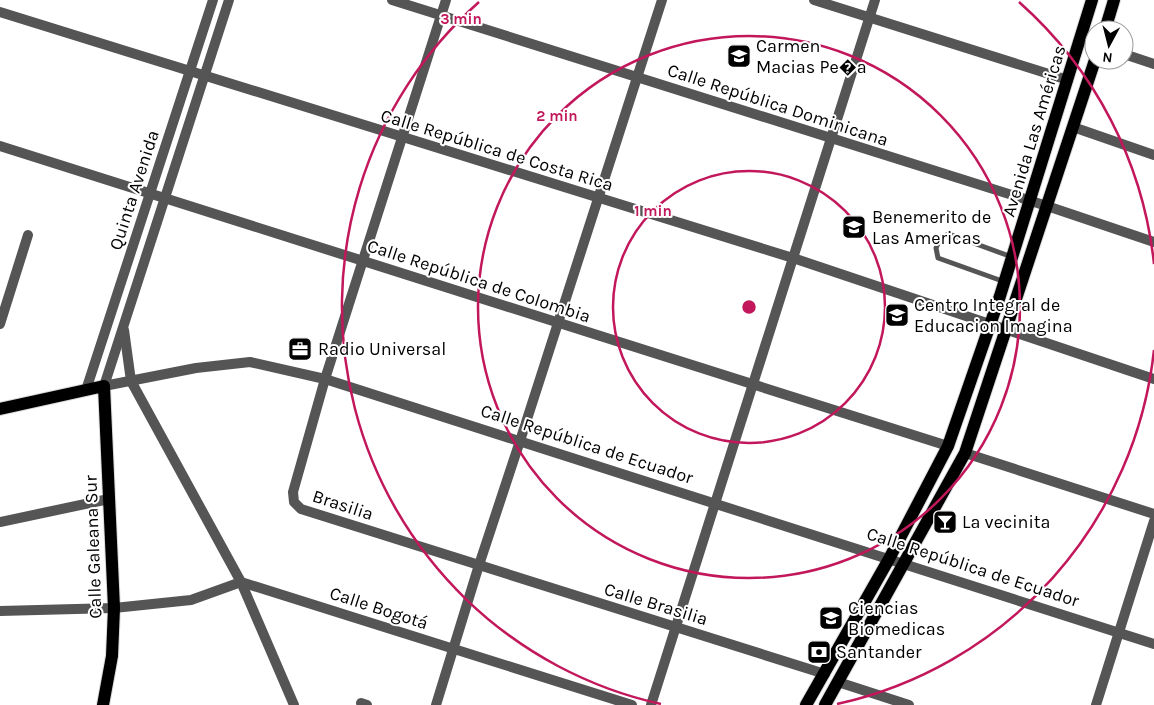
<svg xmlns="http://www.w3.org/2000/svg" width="1154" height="705" font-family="Karla,sans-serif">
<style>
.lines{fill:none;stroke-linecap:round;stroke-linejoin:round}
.primary-casing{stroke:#dbdbdb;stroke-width:14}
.service{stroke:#555;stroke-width:5}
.minor{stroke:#555;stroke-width:10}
.tertiary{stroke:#555;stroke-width:10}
.primary{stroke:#000;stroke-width:12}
.ring{fill:none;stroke:#c2185b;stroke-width:2.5}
.labels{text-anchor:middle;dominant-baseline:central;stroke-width:4;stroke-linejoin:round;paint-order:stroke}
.poi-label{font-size:18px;fill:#000;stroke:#fff;text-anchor:start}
.street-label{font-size:18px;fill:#000;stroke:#fff}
.centre{fill:#c2185b;stroke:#fff;stroke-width:2.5}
.ring-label{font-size:15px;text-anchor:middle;font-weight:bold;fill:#c2185b;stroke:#fff;stroke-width:4;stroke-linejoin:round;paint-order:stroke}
</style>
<rect width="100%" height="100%" fill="#fff"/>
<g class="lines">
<g class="primary-casing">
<g id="primary">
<polyline points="1105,30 1114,0"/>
<polyline points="0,409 104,386 114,608 112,656 103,705"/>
<polyline points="806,705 889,559 948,446 1000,296 1092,0"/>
<polyline points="825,705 965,453 1095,60"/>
</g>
</g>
<polyline class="service" points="1005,282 938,258 936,248 941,237 949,234 1012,257"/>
<g class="minor">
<polyline points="392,0 1047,206 1154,242"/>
<polyline points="446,0 325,379 293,492 294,502 301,509 825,674"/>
<polyline points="814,0 1068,80"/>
<polyline points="0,12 793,258 1154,379"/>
<polyline points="1124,54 1154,64"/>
<polyline points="1073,127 1154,155"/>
<polyline points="0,146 948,446"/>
<polyline points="0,324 28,235"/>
<polyline points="131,381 241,582 294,705"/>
<polyline points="965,453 1154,514"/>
<polyline points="0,522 109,499"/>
<polyline points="838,682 909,705"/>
<polyline points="361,703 367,705"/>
<polyline points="436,705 479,565 520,441 662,0"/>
<polyline points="651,705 875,0"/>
<polyline points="1096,705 1154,521"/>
</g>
<g class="tertiary">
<polyline points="229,0 104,386 196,368 250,362 325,379 1154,644"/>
<polyline points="124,330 131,381"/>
<polyline points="86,390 213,0"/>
<polyline points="0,611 114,608 191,600 241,582 632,705"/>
</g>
<use href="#primary" class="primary"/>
</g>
<g class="ring">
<circle cx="749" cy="307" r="136"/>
<circle cx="749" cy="307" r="271"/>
<path d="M1154 350A407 407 0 0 1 837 704M661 704A407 407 0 0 1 479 2M1019 2A407 407 0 0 1 1154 264"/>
</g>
<defs>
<g id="school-square" transform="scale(1.25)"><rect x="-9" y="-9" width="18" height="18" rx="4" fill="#000" stroke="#fff"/><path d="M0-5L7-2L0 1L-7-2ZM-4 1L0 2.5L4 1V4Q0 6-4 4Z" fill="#fff"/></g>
<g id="office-square" transform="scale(1.25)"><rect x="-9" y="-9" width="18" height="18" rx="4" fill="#000" stroke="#fff"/><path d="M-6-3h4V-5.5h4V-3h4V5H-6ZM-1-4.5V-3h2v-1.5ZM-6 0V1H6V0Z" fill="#fff"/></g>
<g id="bar-square" transform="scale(1.25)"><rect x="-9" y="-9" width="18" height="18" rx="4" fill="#000" stroke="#fff"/><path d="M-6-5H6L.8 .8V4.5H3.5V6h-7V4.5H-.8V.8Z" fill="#fff"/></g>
<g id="university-square" transform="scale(1.25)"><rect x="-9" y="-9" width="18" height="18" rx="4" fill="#000" stroke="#fff"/><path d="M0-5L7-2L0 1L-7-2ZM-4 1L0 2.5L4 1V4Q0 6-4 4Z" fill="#fff"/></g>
<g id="bank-square" transform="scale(1.25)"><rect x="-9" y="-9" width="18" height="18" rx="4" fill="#000" stroke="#fff"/><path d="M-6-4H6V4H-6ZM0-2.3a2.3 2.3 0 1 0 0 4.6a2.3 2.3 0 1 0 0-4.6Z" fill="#fff"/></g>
</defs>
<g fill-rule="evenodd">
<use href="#school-square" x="739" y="56"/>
<use href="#school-square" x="854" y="227"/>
<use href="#school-square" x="897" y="315"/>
<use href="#office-square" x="300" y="349"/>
<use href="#bar-square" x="945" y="522"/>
<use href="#university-square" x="831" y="618"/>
<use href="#bank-square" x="819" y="652"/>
</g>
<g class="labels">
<g class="poi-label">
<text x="756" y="46">Carmen<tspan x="756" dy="21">Macias Pe�a</tspan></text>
<text x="872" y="217">Benemerito de<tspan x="872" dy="21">Las Americas</tspan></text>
<text x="914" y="305">Centro Integral de<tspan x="914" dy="21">Educacion Imagina</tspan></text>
<text x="318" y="349">Radio Universal</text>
<text x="962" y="522">La vecinita</text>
<text x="848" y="608">Ciencias<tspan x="848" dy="21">Biomedicas</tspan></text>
<text x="836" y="652">Santander</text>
</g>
<g class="street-label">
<text transform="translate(778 105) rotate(18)">Calle República Dominicana</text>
<text transform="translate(1034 131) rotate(-73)">Avenida Las Américas</text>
<text transform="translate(497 150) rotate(17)">Calle República de Costa Rica</text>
<text transform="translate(134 190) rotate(-72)">Quinta Avenida</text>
<text transform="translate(479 281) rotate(18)">Calle República de Colombia</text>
<text transform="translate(587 444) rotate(18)">Calle República de Ecuador</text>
<text transform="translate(343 505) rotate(18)">Brasilia</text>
<text transform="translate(93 547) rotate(-92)">Calle Galeana Sur</text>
<text transform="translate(973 567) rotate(18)">Calle República de Ecuador</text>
<text transform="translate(656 604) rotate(17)">Calle Brasilia</text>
<text transform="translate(379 608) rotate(18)">Calle Bogotá</text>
</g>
</g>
<circle cx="749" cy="307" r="8" class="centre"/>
<g class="ring-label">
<text x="461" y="24">3 min</text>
<text x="557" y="121">2 min</text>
<text x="653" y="216">1 min</text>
</g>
<g transform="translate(1109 45) rotate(187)"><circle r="24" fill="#ffffff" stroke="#999999"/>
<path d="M0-4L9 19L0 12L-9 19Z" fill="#000000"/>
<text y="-8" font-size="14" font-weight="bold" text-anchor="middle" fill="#000000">N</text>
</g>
</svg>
